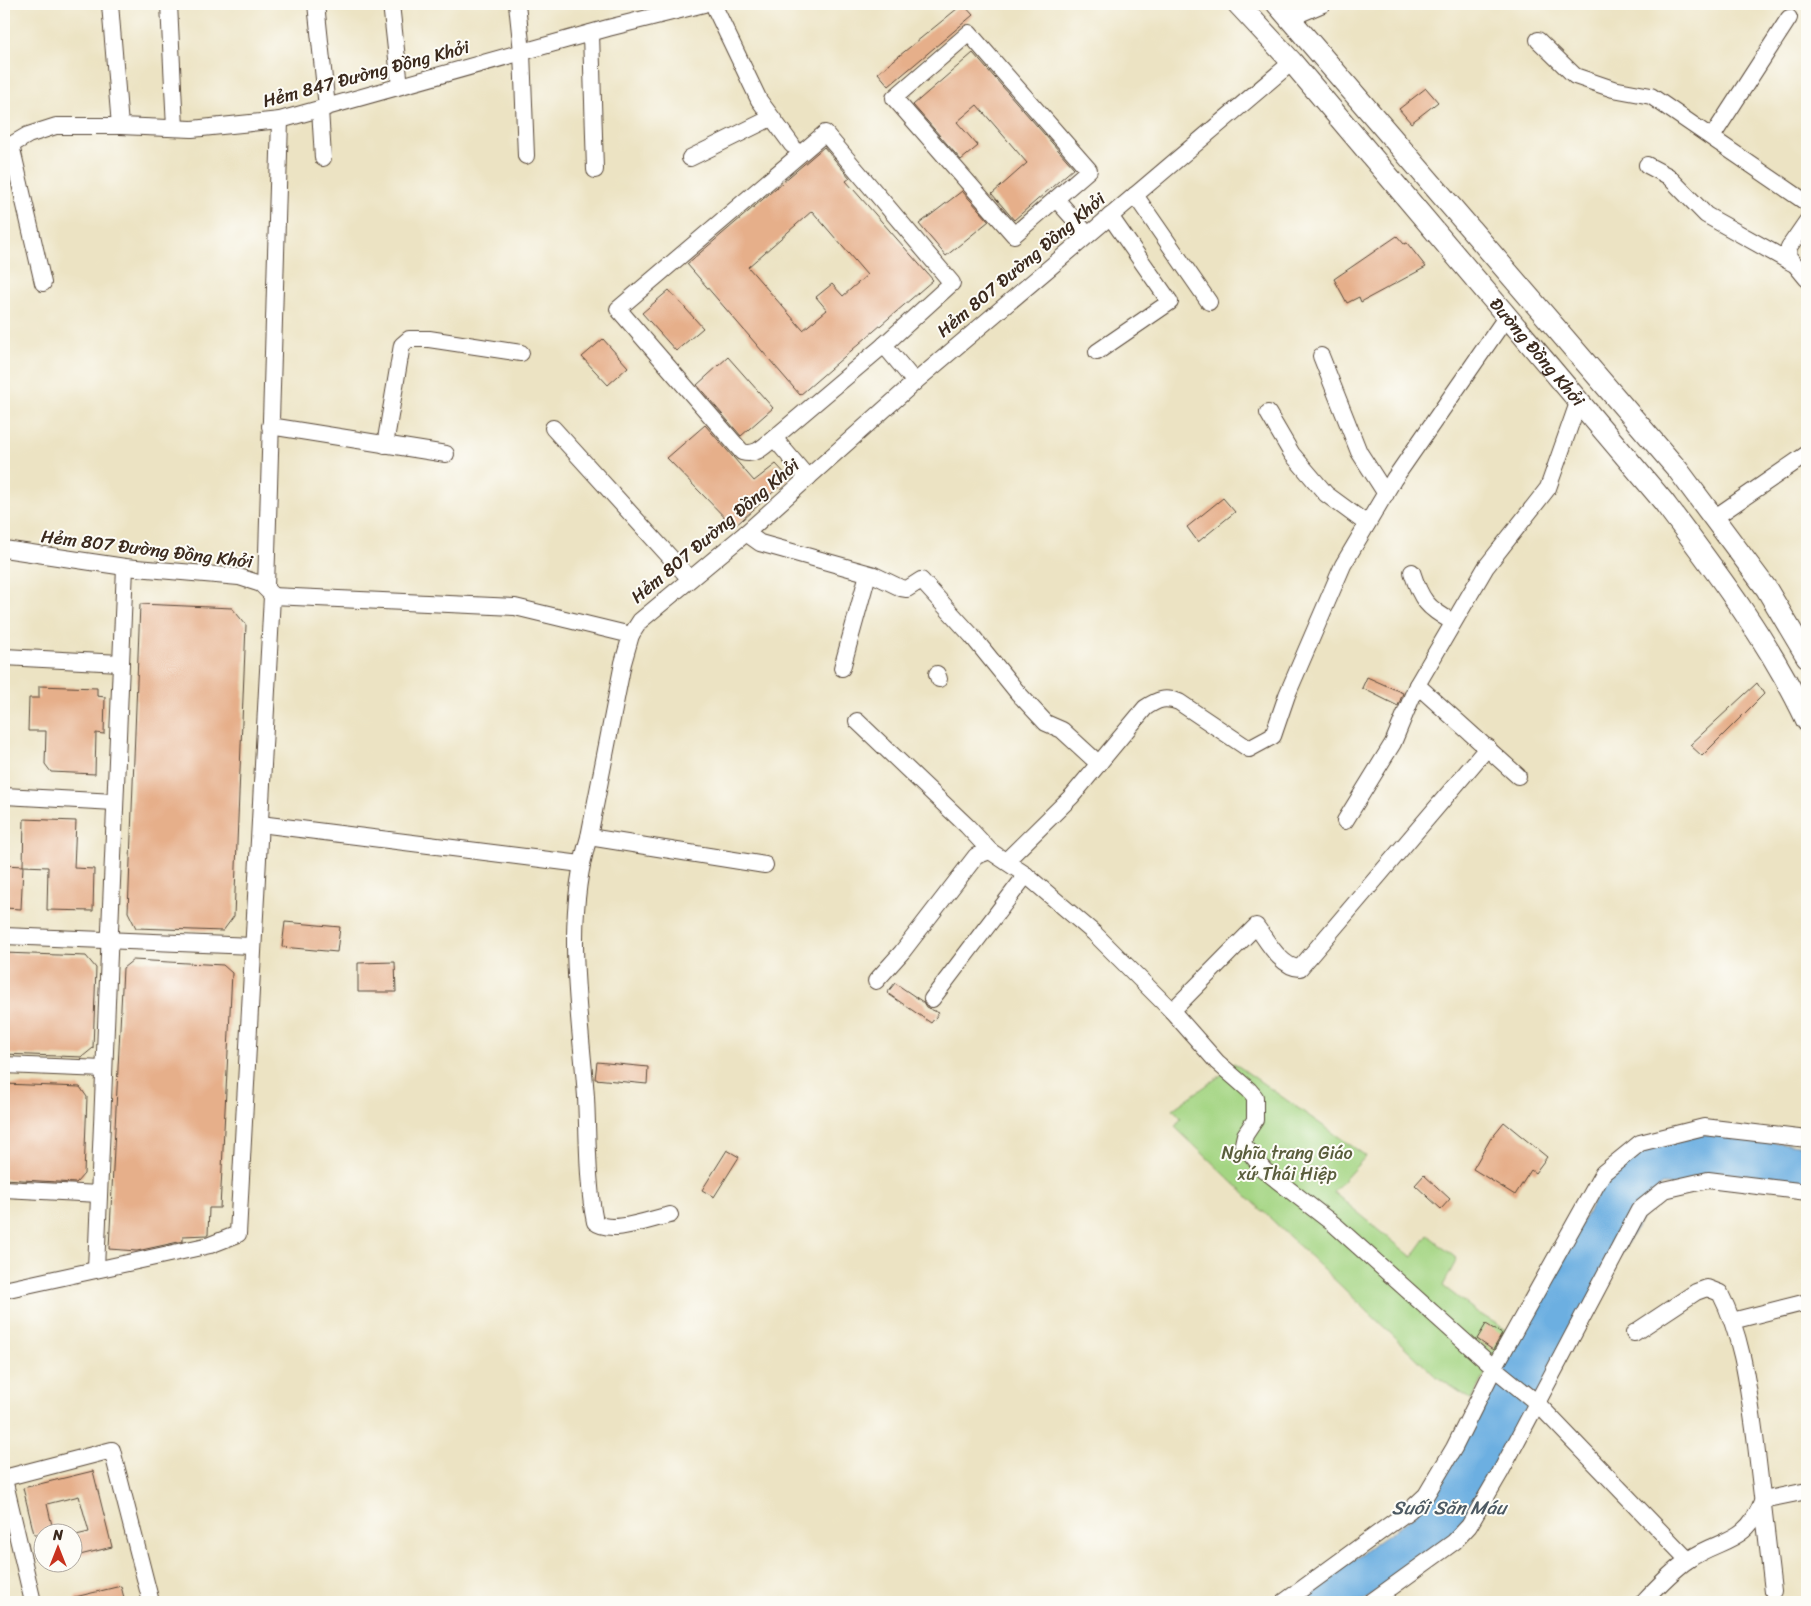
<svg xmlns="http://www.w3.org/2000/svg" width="1811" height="1606" font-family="Sriracha,sans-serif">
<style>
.green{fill:#a4d583;stroke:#708050}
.water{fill:#6cafe1;stroke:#546c80}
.building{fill:#e6af8a;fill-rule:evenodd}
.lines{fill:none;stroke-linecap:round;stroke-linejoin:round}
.minor-casing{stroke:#564637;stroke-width:18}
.major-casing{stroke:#564637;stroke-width:23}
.minor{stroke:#fff;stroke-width:16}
.major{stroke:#fff;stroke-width:21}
.labels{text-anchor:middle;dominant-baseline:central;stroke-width:4;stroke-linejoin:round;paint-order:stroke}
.street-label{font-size:18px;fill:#3b2a1e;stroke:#fdfcf7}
.park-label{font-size:18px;fill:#5a5d3c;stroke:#fdfcf7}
.water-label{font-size:19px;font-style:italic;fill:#4c5962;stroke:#fdfcf7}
</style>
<rect width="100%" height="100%" fill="#fdfcf7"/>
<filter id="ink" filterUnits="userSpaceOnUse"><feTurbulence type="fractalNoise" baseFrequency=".02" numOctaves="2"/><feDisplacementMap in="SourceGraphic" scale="10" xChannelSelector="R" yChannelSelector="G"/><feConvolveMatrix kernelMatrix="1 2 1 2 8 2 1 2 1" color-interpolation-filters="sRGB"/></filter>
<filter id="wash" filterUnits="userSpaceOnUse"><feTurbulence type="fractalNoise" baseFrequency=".0096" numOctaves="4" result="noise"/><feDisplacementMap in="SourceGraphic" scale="20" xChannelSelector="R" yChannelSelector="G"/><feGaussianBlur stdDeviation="1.12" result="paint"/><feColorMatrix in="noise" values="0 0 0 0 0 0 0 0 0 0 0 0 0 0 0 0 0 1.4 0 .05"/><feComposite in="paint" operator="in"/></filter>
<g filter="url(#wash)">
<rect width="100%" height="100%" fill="#ece3c3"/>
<polygon class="green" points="1234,1063 1366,1156 1333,1192 1412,1257 1428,1235 1457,1259 1443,1286 1477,1312 1508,1331 1472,1400 1434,1375 1175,1127 1181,1118 1173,1109 1224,1073"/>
<polygon class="water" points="1703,1134 1807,1146 1807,1186 1661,1185 1480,1497 1451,1537 1361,1602 1294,1602 1415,1515 1496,1378 1607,1177 1643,1149"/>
<g id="blocks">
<g class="building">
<polygon points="963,4 973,15 889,86 878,73"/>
<polygon points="973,53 1074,168 1014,220 992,194 1027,163 977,105 957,122 978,146 961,160 913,105"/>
<polygon points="1426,88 1438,102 1411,123 1399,109"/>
<path d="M 824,147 L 850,178 L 846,181 L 933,280 L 800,395 L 687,264 ZM 812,211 L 867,275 L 843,296 L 832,284 L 816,297 L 827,310 L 803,330 L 748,267 Z"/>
<polygon points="962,191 989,221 946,256 919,224"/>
<polygon points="1397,236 1404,244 1407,243 1426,267 1361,302 1359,297 1347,303 1334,279"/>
<polygon points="669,290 703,328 676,351 642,313"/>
<polygon points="603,339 628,367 608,385 582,357"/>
<polygon points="728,357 773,408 741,436 697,385"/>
<polygon points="705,425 754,481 776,464 789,478 734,527 667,458"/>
<polygon points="1223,498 1235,512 1198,542 1187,527"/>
<polygon points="140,604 232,608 246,625 234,916 223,931 136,928 128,912"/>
<polygon points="1367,677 1403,693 1398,706 1362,688"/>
<polygon points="1757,683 1764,694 1702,756 1690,745"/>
<polygon points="39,686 97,688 97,696 105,697 104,734 96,733 95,774 51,772 45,764 46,731 28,731 29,698 39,698"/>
<polygon points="24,819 76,821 74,868 94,869 93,911 47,910 48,867 23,866"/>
<polygon points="4,865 23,866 21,909 4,908"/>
<polygon points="285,922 340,927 337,952 282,947"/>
<polygon points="4,953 86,956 96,968 93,1048 82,1057 4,1054"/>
<polygon points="133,960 223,965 232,973 220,1208 209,1208 208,1235 183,1236 183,1241 137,1251 109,1249 123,968"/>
<polygon points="395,962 396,992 358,992 358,963"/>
<polygon points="895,983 923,1002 926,1007 939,1013 931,1023 887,993"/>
<polygon points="597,1062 648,1067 647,1084 595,1079"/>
<polygon points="4,1084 80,1087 87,1097 84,1174 76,1183 4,1179"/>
<polygon points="1504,1122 1547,1157 1535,1173 1531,1170 1515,1195 1473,1169 1491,1138"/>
<polygon points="727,1150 739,1157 714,1197 702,1190"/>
<polygon points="1424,1175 1450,1199 1441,1209 1415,1185"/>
<polygon points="1486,1324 1502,1334 1493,1350 1477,1339"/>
<polygon points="93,1471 112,1547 72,1557 72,1536 89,1532 79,1496 47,1504 54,1534 34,1534 23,1488"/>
<polygon points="121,1586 125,1602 75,1602 75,1597"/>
</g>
</g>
</g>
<g filter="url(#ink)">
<use href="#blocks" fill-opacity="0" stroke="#564637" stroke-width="1"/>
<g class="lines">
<g class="minor-casing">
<g id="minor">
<polyline points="110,4 120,126"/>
<polyline points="169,4 175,128"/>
<polyline points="316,4 327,107"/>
<polyline points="391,4 400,86"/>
<polyline points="517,4 522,52 526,156"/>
<polyline points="713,4 759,100 792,145"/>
<polyline points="1290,18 1323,4"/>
<polyline points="591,33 595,170"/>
<polygon points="969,33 1089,170 1014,235 894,98"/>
<polyline points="1538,40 1575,76 1613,89 1651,96 1807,203"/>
<polyline points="320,109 323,158"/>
<path d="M 825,133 L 952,283 L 884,345 L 774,438 C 763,447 756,456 742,452 L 618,309 Z"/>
<polyline points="1712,137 1789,18"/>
<polyline points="4,145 11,145 28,135 56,126 120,126 192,129 280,120 608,28 704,4"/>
<polyline points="11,145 43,283"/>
<polyline points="690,158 771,118"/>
<polyline points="1647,165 1668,176 1706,215 1792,263"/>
<polyline points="1135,195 1209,302"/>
<polyline points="1056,199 1088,235"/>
<polyline points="1807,221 1789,247 1788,256 1807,279"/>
<polyline points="884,345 915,382"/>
<polyline points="1097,352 1170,302 1110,216"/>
<polyline points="1321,356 1359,452 1386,494"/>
<polyline points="1268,413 1292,454 1326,494 1367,524"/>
<polyline points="270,426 446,454"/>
<polyline points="553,428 690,579"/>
<polyline points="774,438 808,478"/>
<polyline points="385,445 402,345 409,339 429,339 521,353"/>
<polyline points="1714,518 1807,454"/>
<polyline points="746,533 760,543 874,575 901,588 907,589 921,580 972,636 1018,693 1046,723 1062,730 1099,764"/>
<polyline points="4,549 125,567 239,577 261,584 271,594"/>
<path d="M 1412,572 C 1421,600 1427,608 1453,622"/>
<polyline points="266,587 280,120"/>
<polyline points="272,596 515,607 631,635 640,621 746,533 915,382 1292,62"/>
<path d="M 631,635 L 623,663 L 589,837 C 563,921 580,1011 586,1097 C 588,1136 587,1185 595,1222 C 611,1235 650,1219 670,1215"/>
<polyline points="4,657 121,663"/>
<polyline points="842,668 868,574"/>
<polyline points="937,674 939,679"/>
<polyline points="1417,685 1518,776"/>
<polyline points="857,721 967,826 990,851 1026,875 1094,933 1172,1011 1217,1062 1249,1090 1255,1097 1255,1120 1245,1135 1243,1144 1264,1170 1336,1226 1494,1368 1536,1402 1688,1560"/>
<polyline points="4,796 115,802"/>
<polyline points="1345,821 1393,743 1417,685 1486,567 1548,488 1579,400"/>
<polyline points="260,824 581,864"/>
<polyline points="589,837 765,865"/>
<path d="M 1006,861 L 1072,796 L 1145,708 C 1158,699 1165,697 1179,702 L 1249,749 L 1273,736 L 1287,695 L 1343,565 L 1394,479 L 1507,316"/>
<polyline points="4,936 253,946"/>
<polyline points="876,981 902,952 976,856 990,851"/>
<polyline points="932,999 1026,875"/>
<path d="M 1172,1011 L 1256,926 C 1266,939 1281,968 1300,968 L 1488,747"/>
<polyline points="4,1065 104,1069"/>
<polyline points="4,1189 99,1194"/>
<polyline points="96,1269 125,567"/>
<polyline points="4,1290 210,1245 238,1234 272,596"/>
<polyline points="1732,1321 1807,1302"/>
<path d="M 1634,1333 L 1696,1292 L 1707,1288 L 1720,1293 C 1743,1338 1748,1387 1755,1436 C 1761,1488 1767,1539 1773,1591"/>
<polyline points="4,1478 112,1450 151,1602"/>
<polyline points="4,1479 33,1602"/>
<polyline points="1284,1602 1410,1510 1426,1495 1454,1448 1494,1368 1603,1173 1640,1143 1704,1127 1807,1139"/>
<polyline points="1371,1602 1454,1542 1469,1526 1500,1473 1639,1210 1664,1190 1708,1180 1807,1192"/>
<path d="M 1643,1602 C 1656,1588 1672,1571 1688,1560 C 1722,1537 1746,1545 1763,1500 L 1807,1491"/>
</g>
</g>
<g class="major-casing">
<g id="major">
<path id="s1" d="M 1238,4 L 1292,62 L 1663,501 C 1715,570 1770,642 1807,721"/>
<polyline points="1277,4 1678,470 1766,588 1807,657"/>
</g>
</g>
<use href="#minor" class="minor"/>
<use href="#major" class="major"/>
</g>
</g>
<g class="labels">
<g class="street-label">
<text transform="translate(366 74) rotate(-15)">Hẻm 847 Đường Đồng Khởi</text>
<text transform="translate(1021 265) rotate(-40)">Hẻm 807 Đường Đồng Khởi</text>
<text stroke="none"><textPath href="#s1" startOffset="459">Đường Đồng Khởi</textPath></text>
<text transform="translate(715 531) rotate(-40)">Hẻm 807 Đường Đồng Khởi</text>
<text transform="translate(147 549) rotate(7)">Hẻm 807 Đường Đồng Khởi</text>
</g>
<g class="park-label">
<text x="1287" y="1153">Nghĩa trang Giáo<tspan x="1287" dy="21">xứ Thái Hiệp</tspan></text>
</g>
<g class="water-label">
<text x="1449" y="1507">Suối Săn Máu</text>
</g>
</g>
<rect width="1811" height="1606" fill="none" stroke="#fdfcf7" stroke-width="20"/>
<g transform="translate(58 1548)"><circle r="24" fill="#fdfcf7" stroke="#afa8a0"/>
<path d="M0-4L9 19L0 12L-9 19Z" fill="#c8321e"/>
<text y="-8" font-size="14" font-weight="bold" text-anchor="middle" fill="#3b2a1e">N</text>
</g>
</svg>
